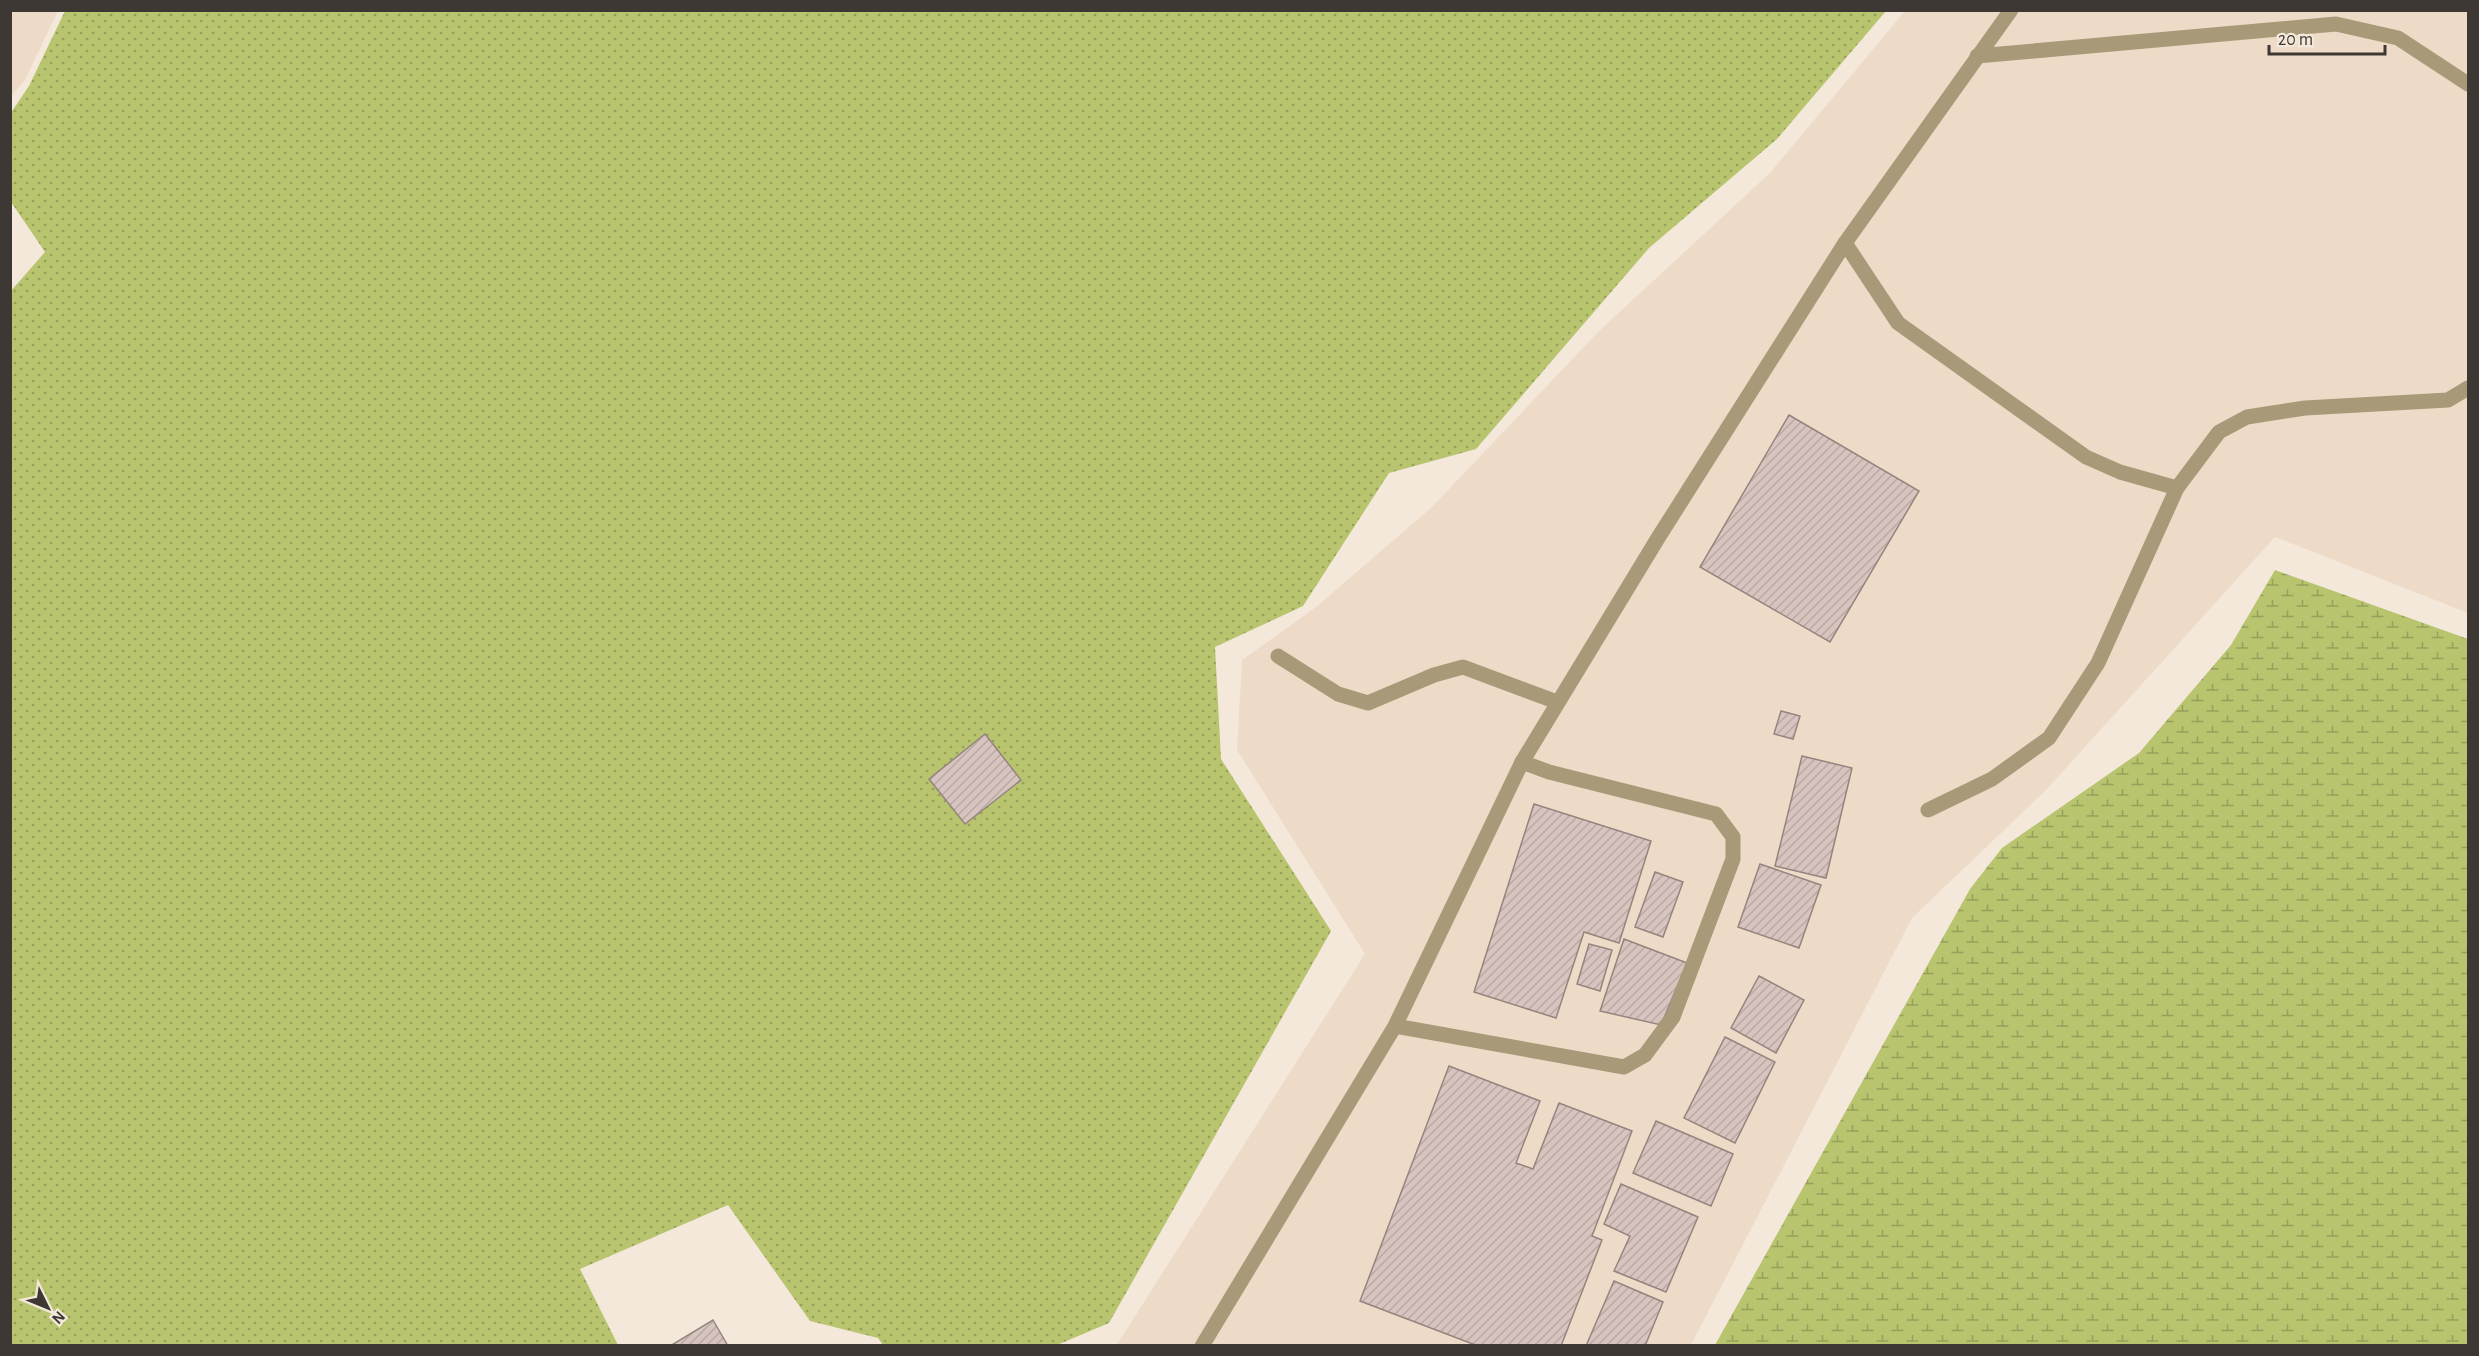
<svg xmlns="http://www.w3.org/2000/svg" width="2479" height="1356" font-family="'Alegreya Sans',sans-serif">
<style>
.built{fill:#eddbc8}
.grass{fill:url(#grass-dots)}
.wetland{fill:url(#wetland-marsh)}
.building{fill:url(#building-hatch);stroke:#95847e;stroke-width:1.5}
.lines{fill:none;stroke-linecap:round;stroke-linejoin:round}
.minor{stroke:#a89a78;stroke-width:15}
</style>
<defs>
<pattern id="grass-dots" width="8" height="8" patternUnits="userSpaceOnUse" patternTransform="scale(1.5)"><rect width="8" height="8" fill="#b8c46e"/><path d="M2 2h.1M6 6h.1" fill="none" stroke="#97a05b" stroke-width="1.8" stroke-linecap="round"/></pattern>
<pattern id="wetland-marsh" width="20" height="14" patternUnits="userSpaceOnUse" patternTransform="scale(1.5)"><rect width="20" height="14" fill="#b8c46e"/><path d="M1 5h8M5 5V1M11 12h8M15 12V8" fill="none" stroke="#97a05b"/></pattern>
<pattern id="building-hatch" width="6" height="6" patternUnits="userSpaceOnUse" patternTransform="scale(1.5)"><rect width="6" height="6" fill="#d7c4bf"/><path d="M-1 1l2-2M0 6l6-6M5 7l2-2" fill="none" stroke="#b9a9a5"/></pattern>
</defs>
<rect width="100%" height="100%" fill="#f4e8db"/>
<g class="built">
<polygon points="11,10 58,11 25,80 11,96"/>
<polygon points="1905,11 2468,11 2468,613 2275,537 2047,789 1912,918 1691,1345 1116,1346 1365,954 1237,750 1242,660 1316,607 1431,508 1599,331 1770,173"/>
</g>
<polygon class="grass" points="65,11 1886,11 1777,139 1649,248 1476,449 1389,473 1303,606 1215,647 1221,759 1331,931 1109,1323 1057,1345 883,1345 878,1338 810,1321 728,1205 580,1269 618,1345 11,1346 10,292 45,252 11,202 10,114 29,86"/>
<polygon class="wetland" points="2275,570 2468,639 2468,1345 1715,1345 1970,889 2002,848 2139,753 2231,645"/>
<g class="building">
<polygon points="1789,415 1919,491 1830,642 1700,567"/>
<polygon points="1781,711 1800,716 1793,739 1774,734"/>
<polygon points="985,734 1021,780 965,824 929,779"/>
<polygon points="1802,756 1852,768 1826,878 1775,866"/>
<polygon points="1534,804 1651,841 1619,943 1584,932 1556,1018 1474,992"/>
<polygon points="1760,864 1821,885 1799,948 1738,927"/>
<polygon points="1655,872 1683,882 1663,937 1635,927"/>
<polygon points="1624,939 1687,963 1661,1025 1600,1011"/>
<polygon points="1589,944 1612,950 1600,991 1577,984"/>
<polygon points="1759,976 1804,1000 1776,1053 1731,1028"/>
<polygon points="1725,1037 1775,1062 1735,1143 1684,1118"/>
<polygon points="1449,1066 1540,1101 1516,1163 1533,1169 1559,1103 1632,1131 1592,1236 1602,1240 1561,1346 1478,1346 1360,1301"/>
<polygon points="1656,1121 1733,1154 1711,1206 1633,1173"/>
<polygon points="1621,1184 1698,1217 1666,1292 1614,1271 1630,1236 1604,1224"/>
<polygon points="1614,1281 1663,1302 1645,1346 1586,1346"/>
<polygon points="713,1320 728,1346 670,1346"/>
</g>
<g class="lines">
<g class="minor">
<polyline points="1977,56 2336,24 2398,38 2468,84"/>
<polyline points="1845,243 2011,10"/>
<polyline points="2177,488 2219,432 2247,417 2305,408 2448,400 2468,388"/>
<polyline points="1278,656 1338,694 1368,703 1434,675 1463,667 1557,702"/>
<polyline points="1522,762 1658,538 1845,243 1898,323 2086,457 2120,472 2177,488 2098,663 2049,738 1992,779 1928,810"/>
<polyline points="1202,1346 1395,1026 1522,762 1549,772 1716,814 1733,837 1733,859 1673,1017 1645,1055 1624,1067 1395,1026"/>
</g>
</g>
<rect width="2479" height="1356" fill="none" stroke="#3d3833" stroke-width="24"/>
<g transform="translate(48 1308) rotate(133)" stroke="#f4e8db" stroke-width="4.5" paint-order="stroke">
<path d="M0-4.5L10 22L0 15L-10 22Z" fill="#3d3833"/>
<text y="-9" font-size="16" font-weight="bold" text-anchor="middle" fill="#3d3833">N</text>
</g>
<path d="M2269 45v9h116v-9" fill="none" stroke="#3d3833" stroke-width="3"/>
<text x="2278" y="45" font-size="18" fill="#3d3833" stroke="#f4e8db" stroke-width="4.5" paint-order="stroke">20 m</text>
</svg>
